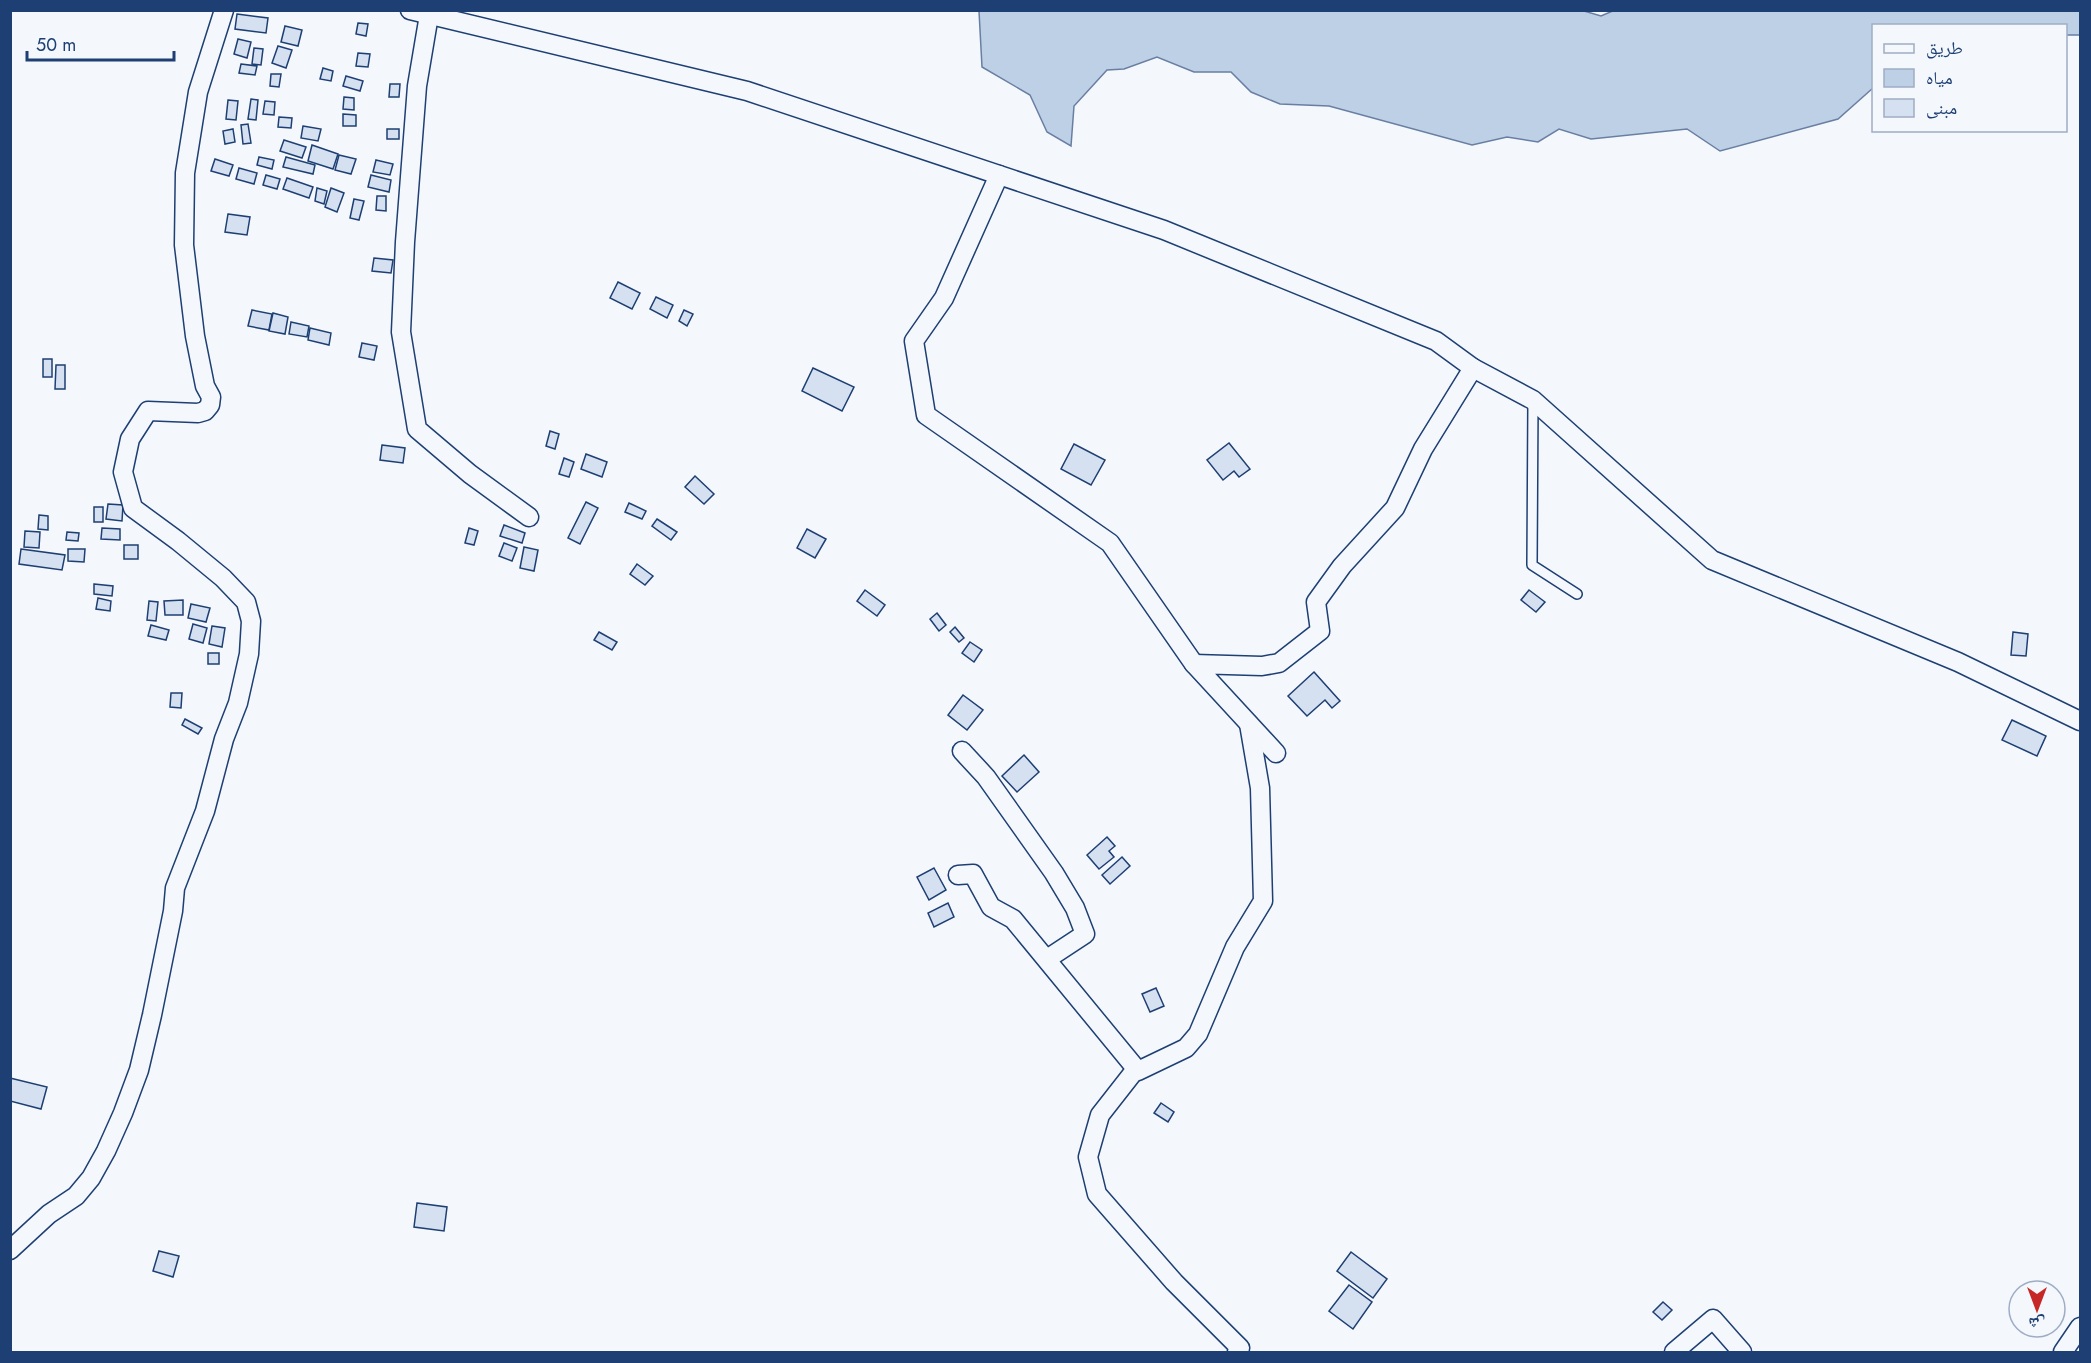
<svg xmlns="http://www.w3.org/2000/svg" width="2091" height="1363" font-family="Jost,'Noto Naskh Arabic',sans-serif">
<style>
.water{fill:#bed0e5;stroke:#687fa3;stroke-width:1.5}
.building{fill:#d5e0f0;stroke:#1d3f73;stroke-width:1.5}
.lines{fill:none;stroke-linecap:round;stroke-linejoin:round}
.lane-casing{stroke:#1d3f73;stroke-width:12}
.street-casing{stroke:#1d3f73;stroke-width:21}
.lane{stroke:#f4f7fb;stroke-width:9}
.street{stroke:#f4f7fb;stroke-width:18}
</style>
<rect width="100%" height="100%" fill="#f4f7fb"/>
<polygon class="water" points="1584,11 1601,16 1615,10 2080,11 2080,35 2066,35 2066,26 1874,26 1873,88 1838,119 1720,151 1687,129 1591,139 1559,129 1538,142 1507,137 1472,145 1329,106 1280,104 1251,92 1231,72 1194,72 1157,57 1124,69 1107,70 1074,106 1071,146 1047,132 1030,95 982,67 979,11"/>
<g class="building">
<polygon points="237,14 268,18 266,33 235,29"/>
<polygon points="358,23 368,24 366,36 356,34"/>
<polygon points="285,26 302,30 298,46 281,42"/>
<polygon points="238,39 251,42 247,58 234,54"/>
<polygon points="278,46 292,50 286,68 272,63"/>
<polygon points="254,48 263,49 261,65 252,64"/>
<polygon points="358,53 370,54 368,67 356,66"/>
<polygon points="241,64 257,66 255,75 239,73"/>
<polygon points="323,68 333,71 331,81 320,79"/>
<polygon points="271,74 281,74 279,87 270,86"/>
<polygon points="346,76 363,81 360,91 343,86"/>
<polygon points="390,84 400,84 399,97 389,97"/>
<polygon points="344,97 354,98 354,110 343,109"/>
<polygon points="251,99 258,100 256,120 248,119"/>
<polygon points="228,100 238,101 236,120 226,119"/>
<polygon points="265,101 275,102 274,115 263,114"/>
<polygon points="343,114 356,115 356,126 343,126"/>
<polygon points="279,117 292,118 291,128 278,127"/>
<polygon points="248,124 251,143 243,144 241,125"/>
<polygon points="303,126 321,129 318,141 301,138"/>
<polygon points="233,129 235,142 225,144 223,131"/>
<rect x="387" y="129" width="12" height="10"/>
<polygon points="284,140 306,147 302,158 280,151"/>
<polygon points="312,145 338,154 333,169 308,161"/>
<polygon points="339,155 356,159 351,174 335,170"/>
<polygon points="259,157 274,160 272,169 257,165"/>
<polygon points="286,157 315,165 313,174 283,167"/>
<polygon points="215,159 233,165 229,176 211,171"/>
<polygon points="376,160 393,164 390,175 373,172"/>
<polygon points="239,168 257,173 254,184 236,179"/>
<polygon points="266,175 280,179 277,189 263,185"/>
<polygon points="371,175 391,180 389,192 368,187"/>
<polygon points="287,178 313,187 309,198 283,189"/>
<polygon points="317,188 327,191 324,204 315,201"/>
<polygon points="331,188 344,193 337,212 325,207"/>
<polygon points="377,196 386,196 386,211 376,210"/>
<polygon points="354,199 364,201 359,220 350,218"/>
<polygon points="228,214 250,217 247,235 225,232"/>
<polygon points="374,258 393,260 391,273 372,271"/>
<polygon points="618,282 640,293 632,309 610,298"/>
<polygon points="656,297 673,305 667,318 650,309"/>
<polygon points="252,310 272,314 269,330 248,326"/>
<polygon points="684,310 693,314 687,326 679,321"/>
<polygon points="273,313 288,317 285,334 269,331"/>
<polygon points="291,322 309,326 307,337 289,334"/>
<polygon points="310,328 331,333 329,345 308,340"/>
<polygon points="362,343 377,346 374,360 359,357"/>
<rect x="43" y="359" width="9" height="18"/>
<polygon points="56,365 65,365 65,389 55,389"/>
<polygon points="813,368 854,387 842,411 802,391"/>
<polygon points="550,431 559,434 555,449 546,446"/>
<polygon points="1229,443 1250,469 1239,477 1234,471 1223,480 1207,460"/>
<polygon points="1074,444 1105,460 1091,485 1061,469"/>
<polygon points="382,445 405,448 403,463 380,460"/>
<polygon points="586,454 607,462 602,477 581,469"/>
<polygon points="564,458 574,462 569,477 559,474"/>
<polygon points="695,476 714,494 704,504 685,487"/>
<polygon points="586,502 598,508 580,544 568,538"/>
<polygon points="629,503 646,511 642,519 625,512"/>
<polygon points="108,504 123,505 122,521 106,519"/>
<rect x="94" y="507" width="9" height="15"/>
<polygon points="39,515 48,516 48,530 38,529"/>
<polygon points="657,519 677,532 671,540 652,526"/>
<polygon points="504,525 525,533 522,543 500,536"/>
<polygon points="102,528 120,529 120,540 101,539"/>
<polygon points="469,528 478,531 474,545 465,543"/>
<polygon points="807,529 826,539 815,558 797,548"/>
<polygon points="25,531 40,532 39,548 24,547"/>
<polygon points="67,532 79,533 78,541 66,540"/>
<polygon points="504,543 517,548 512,561 499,556"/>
<rect x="124" y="545" width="14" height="14"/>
<polygon points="524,547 538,550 534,571 520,568"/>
<polygon points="21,549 65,555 62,570 19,564"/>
<polygon points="68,549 85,549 84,562 68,561"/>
<polygon points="637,564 653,576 645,585 630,574"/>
<polygon points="94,584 113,586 112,596 94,594"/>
<polygon points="865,590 885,605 877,616 857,601"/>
<polygon points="1529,590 1545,602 1536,612 1521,600"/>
<polygon points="98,598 111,601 110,611 96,609"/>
<polygon points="183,600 183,615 165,615 164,601"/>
<polygon points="149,601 158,602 156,621 147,620"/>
<polygon points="191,604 210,608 206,622 188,618"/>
<polygon points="937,613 946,625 939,631 930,619"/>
<polygon points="193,624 207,628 203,643 189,639"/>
<polygon points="151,625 169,630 166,640 148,636"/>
<polygon points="212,626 225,628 222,647 209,644"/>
<polygon points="955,627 964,638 959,642 950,632"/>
<polygon points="599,632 617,642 612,650 594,640"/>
<polygon points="2013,632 2028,634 2026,656 2011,655"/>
<polygon points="970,642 982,650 974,662 962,653"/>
<rect x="208" y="653" width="11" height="11"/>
<polygon points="1314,672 1340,701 1332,708 1325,700 1307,716 1288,696"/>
<polygon points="171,693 182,693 181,708 170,707"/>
<polygon points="963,695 983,710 967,730 948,715"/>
<polygon points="185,719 202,728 198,734 182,725"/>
<polygon points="2012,720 2046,736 2037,756 2002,740"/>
<polygon points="1024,755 1039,772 1017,792 1002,776"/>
<polygon points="1107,837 1115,846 1109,851 1114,857 1099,869 1087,855"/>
<polygon points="1122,857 1130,866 1110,884 1102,875"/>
<polygon points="934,868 946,890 929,900 917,877"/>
<polygon points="948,903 954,917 934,927 928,913"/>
<polygon points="1156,988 1164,1006 1150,1012 1142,994"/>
<polygon points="10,1078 47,1087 41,1109 10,1101"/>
<polygon points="1161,1103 1174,1112 1168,1122 1154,1113"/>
<polygon points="417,1203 447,1207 444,1231 414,1227"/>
<polygon points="159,1251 179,1256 173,1277 153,1271"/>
<polygon points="1351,1252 1387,1279 1373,1298 1337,1271"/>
<polygon points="1349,1285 1372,1302 1353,1329 1329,1311"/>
<polygon points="1663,1302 1672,1310 1662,1320 1653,1312"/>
</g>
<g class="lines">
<g class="lane-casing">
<polyline id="lane" points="1533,400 1532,565 1577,594"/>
</g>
<g class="street-casing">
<g id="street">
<polyline points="410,10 747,91 1164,230 1436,341 1473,368 1533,400 1712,560 1958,662 2080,721"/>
<polyline points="429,15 417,86 405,242 401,332 417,429 470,474 529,517"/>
<polyline points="999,175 944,298 914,341 926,415 1110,543 1194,664"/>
<polyline points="962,751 986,777 1054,873 1075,908 1085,934 1047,959"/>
<polyline points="1276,753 1194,664 1262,666 1279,663 1320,631 1316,602 1342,566 1395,508 1423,449 1473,368"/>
<polyline points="958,875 973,874 991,907 1013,919 1138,1071 1186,1048 1198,1034 1235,947 1263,901 1260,788 1249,724"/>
<polyline points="1136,1069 1100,1115 1088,1157 1097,1194 1174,1282 1240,1348 1237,1352"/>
<polyline points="10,1250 49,1214 76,1196 91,1178 106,1151 123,1113 139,1070 152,1015 173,911 175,888 205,811 224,739 238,703 249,654 251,621 246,602 223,578 178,541 133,508 123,472 130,439 148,411 198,413 205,411 210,405 211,397 205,386 195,336 184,245 185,173 198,92 224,10"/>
<polyline points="1674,1352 1713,1319 1742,1352"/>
<polyline points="2063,1352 2080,1327"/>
</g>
</g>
<use href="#lane" class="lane"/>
<use href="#street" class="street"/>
</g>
<rect width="2091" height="1363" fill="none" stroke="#1d3f73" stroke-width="24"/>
<rect x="1872" y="24" width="195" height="108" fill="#f4f7fb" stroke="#9eadc5" stroke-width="1.5"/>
<rect x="1884" y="44" width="30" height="9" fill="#f4f7fb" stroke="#9eadc5" stroke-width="1.5"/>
<text x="1926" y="54" font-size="18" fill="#1d3f73">طريق</text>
<rect x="1884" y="69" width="30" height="18" fill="#bed0e5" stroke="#9eadc5" stroke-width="1.5"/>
<text x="1926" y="84" font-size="18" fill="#1d3f73">مياه</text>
<rect x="1884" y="99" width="30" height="18" fill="#d5e0f0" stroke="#9eadc5" stroke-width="1.5"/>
<text x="1926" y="114" font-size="18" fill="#1d3f73">مبنى</text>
<g transform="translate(2037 1309) rotate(180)"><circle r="28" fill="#f4f7fb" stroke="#9eadc5" stroke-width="1.5"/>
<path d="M0-4.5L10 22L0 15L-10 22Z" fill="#c62828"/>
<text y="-9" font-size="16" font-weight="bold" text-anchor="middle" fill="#1d3f73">ش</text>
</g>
<path d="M27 51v9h147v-9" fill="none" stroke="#1d3f73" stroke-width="3"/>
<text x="36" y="51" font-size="18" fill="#1d3f73" stroke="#f4f7fb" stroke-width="4.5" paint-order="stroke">50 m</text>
</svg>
